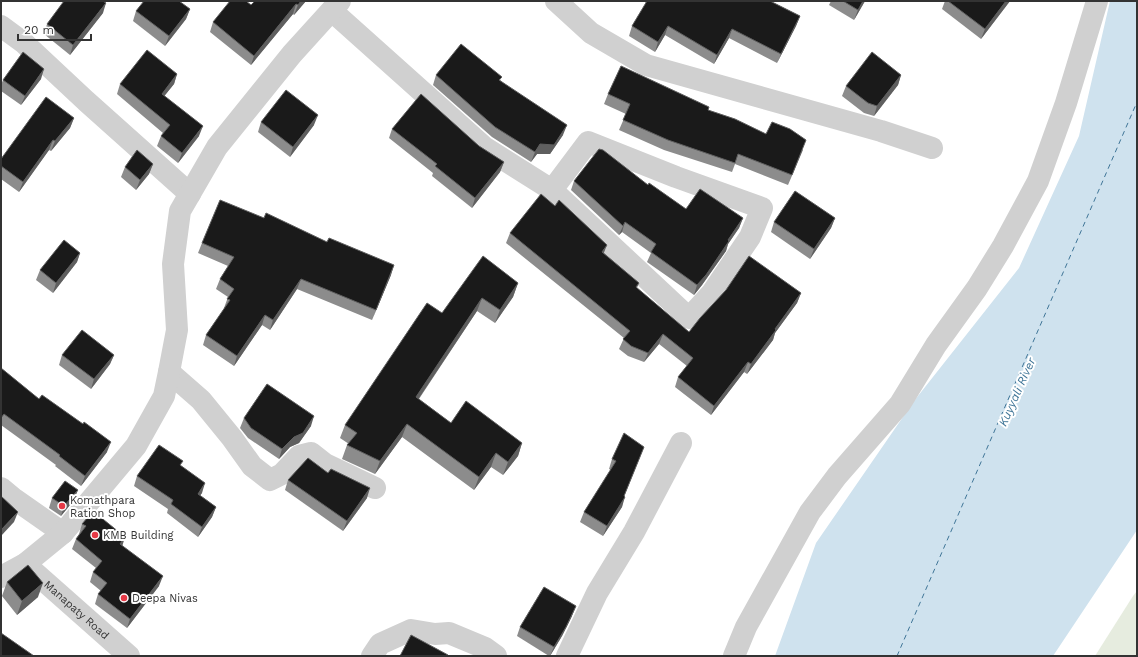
<svg xmlns="http://www.w3.org/2000/svg" width="1138" height="657" font-family="'Work Sans',sans-serif">
<style>
.green{fill:#e6ecdf}
.water{fill:#cfe2ee}
.lines{fill:none;stroke-linecap:round;stroke-linejoin:round}
.ferry{stroke:#3f7597;stroke-width:1;stroke-dasharray:5 4;stroke-linecap:butt}
.minor{stroke:#d0d0d0;stroke-width:22}
.wall{fill:#8c8c8c}
.shaded-wall{fill:#5f5f5f}
.building{fill:#1a1a1a;stroke:#5f5f5f}
.poi-dot{fill:#e63946;stroke:#fff;stroke-width:1.5}
.labels{text-anchor:middle;dominant-baseline:central;stroke-width:4;stroke-linejoin:round;paint-order:stroke}
.poi-label{font-size:11px;fill:#333;stroke:#fff;text-anchor:start}
.street-label{font-size:11px;fill:#333;stroke:#fff}
.water-label{font-size:12px;font-style:italic;fill:#3f7597;stroke:#fff}
</style>
<rect width="100%" height="100%" fill="#fff"/>
<polygon class="green" points="1137,591 1137,656 1095,656 1133,596"/>
<polygon class="water" points="1110,1 1137,1 1137,530 1053,656 775,656 816,543 914,401 1019,268 1079,136"/>
<g class="lines">
<polyline class="ferry" points="897,656 1137,102"/>
<g class="minor">
<polyline points="556,1 591,33 646,65 881,131 932,148"/>
<polyline points="332,11 484,147 552,190 689,318 712,293 750,237 762,208 676,177 588,142 552,190"/>
<polyline points="1,26 24,43 86,101 190,194"/>
<polyline points="169,372 201,400 232,438 252,466 270,480 282,474 299,456 311,453 325,464 375,488"/>
<polyline points="1,488 13,498 63,533"/>
<path id="s1" d="M 25,564 L 129,656"/>
<polyline points="1,577 25,564 63,533 136,446 164,396 169,372 177,330 173,264 180,211 217,147 292,54 340,1"/>
<polyline points="372,656 380,644 411,630 435,634 449,633 485,648 496,656"/>
<polyline points="567,656 597,593 634,532 681,443"/>
<polyline points="734,656 746,627 810,512 837,476 900,404 936,345 977,288 1003,246 1038,181 1066,103 1097,1"/>
</g>
</g>
<g class="wall">
<polygon points="255,1 306,1 294,15 293,14 251,65 210,32 213,22 251,5"/>
<polygon points="644,1 770,1 800,16 796,26 777,63 729,38 714,64 665,35 655,52 629,36 632,26 646,3"/>
<polygon points="831,1 865,1 854,20 829,5"/>
<polygon points="945,1 1010,1 981,39 942,9"/>
<polygon points="190,9 186,19 165,46 133,21 136,11"/>
<polygon points="103,13 70,55 44,34 47,24"/>
<polygon points="177,74 174,84 164,96 199,136 178,163 157,146 161,136 163,133 117,94 120,84"/>
<polygon points="436,75 502,77 500,80 563,135 550,154 537,154 531,162 492,137 433,85"/>
<polygon points="901,75 898,85 874,116 864,113 842,96 846,86"/>
<polygon points="41,79 21,105 1,91 1,85 3,80"/>
<polygon points="608,94 708,110 803,150 788,185 735,164 732,172 664,150 619,130 626,114 604,104"/>
<polygon points="74,118 70,128 51,151 49,150 19,192 1,179 1,159"/>
<polygon points="261,122 314,125 290,157 258,132"/>
<polygon points="392,129 479,146 504,162 500,172 472,208 432,176 433,173 389,138"/>
<polygon points="153,164 149,174 136,190 121,177 125,167"/>
<polygon points="574,181 648,185 686,209 743,218 739,228 728,244 726,251 702,285 694,295 647,262 651,253 622,232 619,235 571,190"/>
<polygon points="835,218 831,228 810,259 771,232 774,222"/>
<polygon points="510,233 604,253 639,283 637,288 689,332 801,293 797,303 775,333 773,340 747,374 744,372 711,415 675,387 678,377 687,366 659,344 644,362 628,356 619,349 624,338 506,243"/>
<polygon points="202,243 391,275 372,320 297,289 270,330 262,325 234,366 203,345 206,335 224,309 224,308 228,297 216,289 220,279 228,266 198,253"/>
<polygon points="80,253 77,262 53,293 36,280 40,270"/>
<polygon points="518,283 513,297 495,323 477,311 419,399 451,423 522,443 518,456 503,475 491,467 474,490 402,437 375,474 342,459 347,445 349,444 340,438 345,425 442,313"/>
<polygon points="62,355 114,355 110,364 91,389 59,365"/>
<polygon points="1,368 39,399 107,452 81,486 55,466 56,465 1,425"/>
<polygon points="244,418 311,426 299,443 290,447 279,459 248,438 240,428"/>
<polygon points="644,447 624,496 622,507 603,536 580,522 584,512 611,470 609,469 612,459"/>
<polygon points="181,466 202,493 200,495 216,507 212,517 198,537 167,513 168,509 134,486 137,476"/>
<polygon points="288,480 367,498 343,531 285,490"/>
<polygon points="52,498 74,500 61,516 49,508"/>
<polygon points="82,524 122,546 159,586 127,628 95,604 98,594 101,591 90,582 93,572 96,568 72,549 76,539 79,534"/>
<polygon points="7,582 38,597 17,615 2,596"/>
<polygon points="572,616 562,636 550,656 549,656 517,636 520,627"/>
</g>
<g class="shaded-wall">
<polygon points="301,1 306,1 294,15 298,5"/>
<polygon points="863,1 865,1 854,20 858,10"/>
<polygon points="1006,1 1010,1 981,39 985,29"/>
<polygon points="106,3 103,13 70,55 73,45"/>
<polygon points="296,4 293,14 251,65 254,56"/>
<polygon points="190,9 186,19 165,46 169,36"/>
<polygon points="800,16 796,26 777,63 781,54"/>
<polygon points="668,26 665,35 655,52 658,42"/>
<polygon points="732,29 729,38 714,64 717,55"/>
<polygon points="44,69 41,79 21,105 25,96"/>
<polygon points="177,74 174,84 158,104 162,94"/>
<polygon points="901,75 898,85 874,116 877,106"/>
<polygon points="318,115 314,125 290,157 293,147"/>
<polygon points="74,118 70,128 51,151 55,141"/>
<polygon points="567,125 563,135 550,154 537,154 531,162 535,152 540,144"/>
<polygon points="203,126 199,136 178,163 182,153"/>
<polygon points="53,140 49,150 19,192 23,182"/>
<polygon points="504,162 500,172 472,208 475,198"/>
<polygon points="153,164 149,174 136,190 140,180"/>
<polygon points="743,218 739,228 728,244 726,251 702,285 694,295 697,285"/>
<polygon points="835,218 831,228 810,259 814,249"/>
<polygon points="625,222 622,232 619,235 623,226"/>
<polygon points="607,245 603,255 602,252"/>
<polygon points="80,253 77,262 53,293 56,283"/>
<polygon points="394,265 391,275 372,320"/>
<polygon points="301,279 297,289 270,330 273,320"/>
<polygon points="518,283 513,297 495,323 500,310"/>
<polygon points="801,293 797,303 775,333 773,340 747,374 751,364 775,329"/>
<polygon points="482,298 477,311 411,410 416,397"/>
<polygon points="265,315 262,325 234,366 237,356"/>
<polygon points="663,334 659,344 644,362 648,353"/>
<polygon points="114,355 110,364 91,389 94,379"/>
<polygon points="748,362 744,372 711,415 714,406"/>
<polygon points="314,416 311,426 299,443 290,447 279,459 282,449"/>
<polygon points="407,424 402,437 375,474 380,461"/>
<polygon points="111,442 107,452 81,486 85,476"/>
<polygon points="522,443 518,456 503,475 508,462"/>
<polygon points="644,447 621,504 625,497 622,507 603,536 607,526 624,496"/>
<polygon points="496,453 491,467 474,490 479,477"/>
<polygon points="205,483 202,493 194,504 198,494"/>
<polygon points="370,488 367,498 343,531 347,521"/>
<polygon points="78,490 74,500 61,516 64,506"/>
<polygon points="216,507 212,517 198,537 202,527"/>
<polygon points="18,512 14,522 1,536 1,530"/>
<polygon points="125,537 122,547 120,544"/>
<polygon points="163,576 159,586 127,628 130,619"/>
<polygon points="43,583 38,597 17,615 22,601"/>
<polygon points="576,606 572,616 562,636 550,656 554,647"/>
</g>
<g class="building">
<polygon points="64,1 103,1 106,3 73,45 47,24"/>
<polygon points="144,1 179,1 190,9 169,36 136,11"/>
<polygon points="230,1 246,1 251,5 255,1 301,1 298,5 296,4 254,56 213,22"/>
<polygon points="647,1 770,1 800,16 781,54 732,29 717,55 668,26 658,42 632,26"/>
<polygon points="843,1 863,1 858,10"/>
<polygon points="948,1 1006,1 985,29"/>
<polygon points="461,44 502,77 499,80 567,125 554,145 540,144 535,152 495,127 436,75"/>
<polygon points="147,50 177,74 162,94 203,126 182,153 161,136 170,125 120,84"/>
<polygon points="23,52 44,69 25,96 3,80"/>
<polygon points="872,52 901,75 877,106 868,103 846,86"/>
<polygon points="621,66 709,107 708,110 735,119 766,134 772,122 790,129 806,140 792,175 738,154 735,163 668,140 623,120 630,104 608,94"/>
<polygon points="286,90 318,115 293,147 261,122"/>
<polygon points="421,94 479,146 504,162 475,198 435,166 437,164 392,129"/>
<polygon points="46,97 74,118 55,141 53,140 23,182 1,166 1,159"/>
<polygon points="599,149 603,150 648,185 649,183 686,209 700,189 743,218 728,240 729,241 706,275 697,285 651,252 656,244 625,222 623,226 574,181"/>
<polygon points="137,150 153,164 140,180 125,167"/>
<polygon points="795,191 835,218 814,249 774,222"/>
<polygon points="541,194 555,206 559,200 607,245 602,252 639,283 636,287 689,332 700,318 726,290 749,256 801,293 775,329 776,330 751,364 748,362 714,406 678,377 693,358 663,334 648,353 631,346 623,339 630,331 510,233"/>
<polygon points="220,200 264,218 266,213 327,242 329,238 394,265 376,310 301,279 273,320 265,315 237,356 206,335 230,300 227,299 234,289 220,279 234,257 202,243"/>
<polygon points="64,240 80,253 56,283 40,270"/>
<polygon points="483,256 518,283 500,310 482,298 416,397 451,423 466,401 522,443 508,462 496,453 479,477 407,424 380,461 347,445 357,433 345,425 427,303 442,313"/>
<polygon points="82,330 114,355 94,379 62,355"/>
<polygon points="1,368 39,399 42,395 83,424 84,422 111,442 85,476 59,456 60,455 4,414 1,418"/>
<polygon points="267,384 314,416 303,433 294,437 282,449 251,428 244,418"/>
<polygon points="624,433 644,447 624,496 625,497 607,526 584,512 616,461 612,459"/>
<polygon points="159,445 183,461 180,465 205,483 198,494 216,507 202,527 171,504 173,500 137,476"/>
<polygon points="308,458 328,473 331,469 370,488 347,521 288,480"/>
<polygon points="65,481 78,490 64,506 52,498"/>
<polygon points="1,496 18,512 1,530"/>
<polygon points="93,511 125,537 120,544 163,576 130,619 98,594 107,583 93,572 102,561 76,539 86,526 82,524"/>
<polygon points="28,565 43,583 22,601 7,582"/>
<polygon points="544,587 576,606 566,627 554,647 520,627"/>
<polygon points="1,633 34,656 1,656"/>
<polygon points="411,635 448,655 448,656 400,656"/>
</g>
<g class="poi-dot">
<circle cx="62" cy="506" r="4"/>
<circle cx="95" cy="535" r="4"/>
<circle cx="124" cy="598" r="4"/>
</g>
<g class="labels">
<g class="poi-label">
<text x="70" y="500">Komathpara<tspan x="70" dy="13">Ration Shop</tspan></text>
<text x="103" y="535">KMB Building</text>
<text x="132" y="598">Deepa Nivas</text>
</g>
<g class="street-label">
<text stroke="none"><textPath href="#s1" startOffset="69">Manapaty Road</textPath></text>
</g>
<g class="water-label">
<text transform="translate(1017 392) rotate(-66)">Kuyyali River</text>
</g>
</g>
<rect width="1138" height="657" fill="none" stroke="#333333" stroke-width="4"/>
<path d="M18 34v6h73v-6" fill="none" stroke="#333333" stroke-width="2"/>
<text x="24" y="34" font-size="12" fill="#333333" stroke="#ffffff" stroke-width="3" paint-order="stroke">20 m</text>
</svg>
